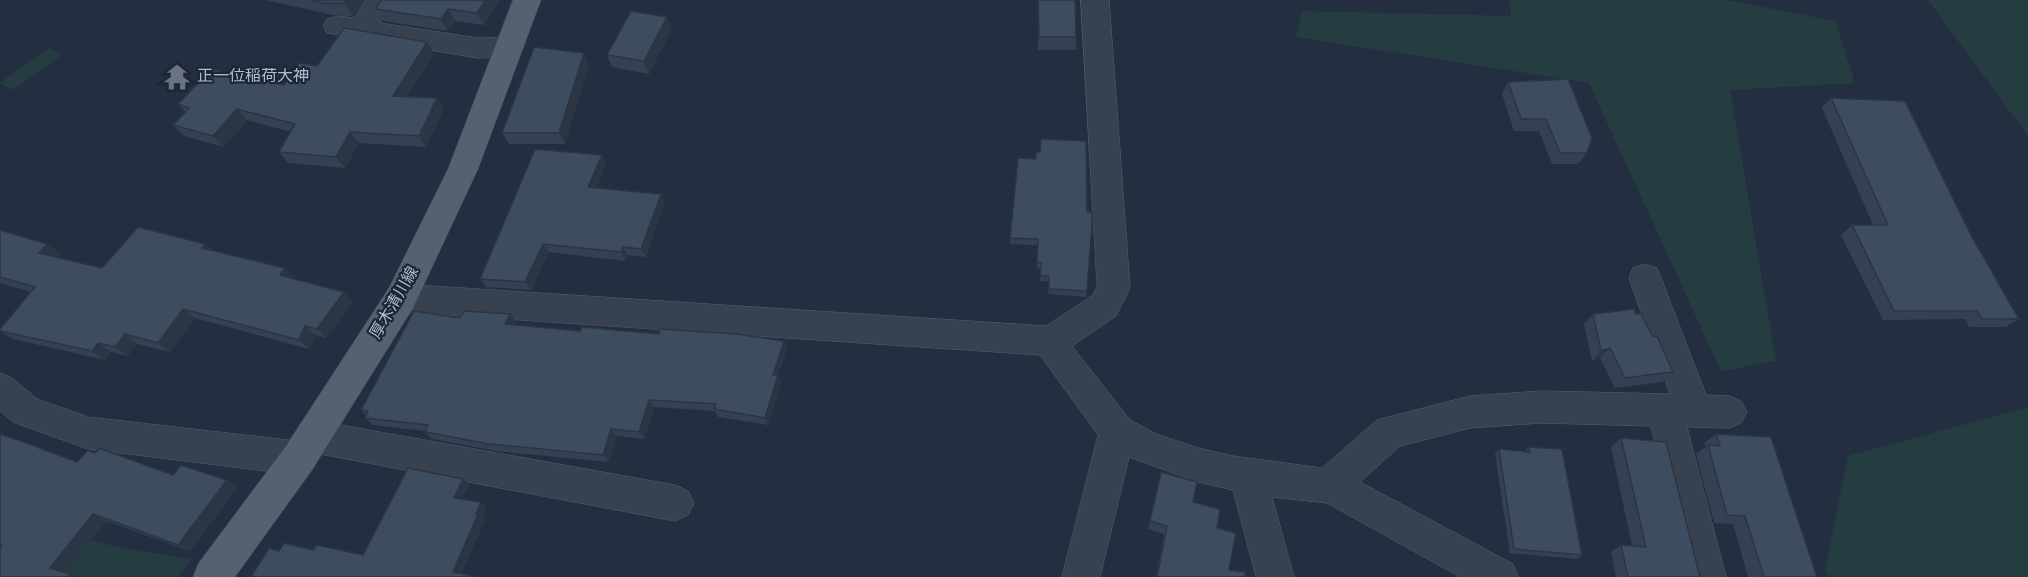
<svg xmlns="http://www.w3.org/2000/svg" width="2028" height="577" font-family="Overpass,'Noto Sans JP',sans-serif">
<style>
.green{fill:#253d41}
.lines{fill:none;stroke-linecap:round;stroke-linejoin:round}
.minor-casing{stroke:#555f6e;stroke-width:1}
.major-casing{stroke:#404a59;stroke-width:1}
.minor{fill:#374150;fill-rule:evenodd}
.major{fill:#556070;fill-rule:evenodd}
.wall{fill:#354153}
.shaded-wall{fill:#2b3543}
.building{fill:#3e4c60;stroke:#2b3543;stroke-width:1.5}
.labels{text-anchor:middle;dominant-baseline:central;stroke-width:4.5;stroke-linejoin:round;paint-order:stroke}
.poi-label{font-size:16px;fill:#b3bccb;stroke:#1c2635;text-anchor:start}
.street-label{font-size:16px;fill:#b3bccb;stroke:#1c2635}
</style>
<rect width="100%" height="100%" fill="#232f40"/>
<g class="green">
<polygon points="1509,0 1727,0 1835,21 1855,83 1730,90 1776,361 1721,371 1589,83 1296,37 1302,11 1511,16"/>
<polygon points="1928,0 2028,0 2028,136"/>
<polygon points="49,48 62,55 13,90 0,83"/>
<polygon points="2028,407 2028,577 1829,577 1825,568 1848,456"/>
<polygon points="4,518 126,549 191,559 178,577 81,577 16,558 0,577 0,520"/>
</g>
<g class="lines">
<g class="minor-casing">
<g id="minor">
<polygon points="366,0 392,0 393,2 380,23 478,38 509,37 519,40 523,47 519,54 509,57 478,58 327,33 323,26 327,19 337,16 354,18"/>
<polygon points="1081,0 1109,0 1130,288 1116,316 1072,346 1130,420 1156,434 1198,448 1233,456 1322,468 1377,420 1470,396 1541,391 1670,394 1629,278 1633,268 1645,264 1657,268 1661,278 1706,395 1729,396 1741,401 1747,412 1741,423 1729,428 1687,427 1726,577 1688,577 1651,426 1541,423 1470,428 1400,446 1360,482 1513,564 1518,577 1460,577 1327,503 1272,497 1294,577 1256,577 1233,490 1198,482 1129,457 1100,577 1062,577 1098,435 1040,355 401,312 389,308 384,298 389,288 401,284 1046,326 1092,296 1097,287"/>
<polygon points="0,373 12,378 37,399 88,417 297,441 295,436 300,424 313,420 675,485 688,491 694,503 688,515 675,521 315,453 317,458 312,470 299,475 88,449 13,422 0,411"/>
</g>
</g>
<g class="major-casing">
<polygon id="major" points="513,0 541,0 478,169 413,308 312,470 235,577 193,577 198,564 286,446 389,288 448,169"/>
</g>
<use href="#minor" class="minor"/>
<use href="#major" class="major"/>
</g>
<g class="wall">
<polygon points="265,0 364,0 353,16 333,15"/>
<polygon points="381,0 500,0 484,25 455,21 448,31 384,21 376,9"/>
<polygon points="1038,0 1076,37 1076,50 1038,50"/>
<polygon points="672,29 649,74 612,67 607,55"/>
<polygon points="434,53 407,97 444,109 426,147 359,143 345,168 288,163 279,152 291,132 247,120 224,147 184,136 173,125 185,112 178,104 284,85"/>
<polygon points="589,64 565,144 509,144 502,133"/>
<polygon points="1508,82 1587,153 1578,164 1552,164 1539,131 1514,131 1502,94"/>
<polygon points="1831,98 1972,237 2019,319 2006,327 1969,327 1965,319 1883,320 1841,235 1852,225 1873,225 1822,108"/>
<polygon points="602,155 606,164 596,188 665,203 646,257 627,255 625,261 549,252 531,290 486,287 480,279"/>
<polygon points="1087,212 1092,223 1086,297 1048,294 1049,282 1040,281 1041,269 1037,268 1038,245 1010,244 1010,238"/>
<polygon points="0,230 47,244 60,254 57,257 102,268 205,244 213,250 285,268 295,278 294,279 344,292 353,302 326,338 315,335 309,349 195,318 170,352 137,344 128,356 111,352 105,360 13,339 0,331 0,329 31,292 0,283"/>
<polygon points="510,314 516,322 515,325 580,331 659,334 784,341 787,349 778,375 781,383 768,425 718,417 715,411 654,407 644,439 617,436 609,462 496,451 432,439 425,432 425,431 373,425 365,418 366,415 361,410 460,318"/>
<polygon points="1593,314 1636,314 1653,337 1673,372 1663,382 1615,388 1600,358 1592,361 1584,324"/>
<polygon points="0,434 77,462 95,453 173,475 238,487 190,551 106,521 65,572 0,546"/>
<polygon points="1716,434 1817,577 1748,577 1733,524 1714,523 1696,454 1706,447 1704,443"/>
<polygon points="1621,438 1700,577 1616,577 1611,552 1621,545 1632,546 1611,447"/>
<polygon points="1529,447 1582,555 1576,559 1510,553 1495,454 1499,449 1525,451"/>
<polygon points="1161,472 1193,502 1217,528 1229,570 1245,577 1156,577 1164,534 1148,529"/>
</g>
<g class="shaded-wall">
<polygon points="347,0 364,0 353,16 344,3"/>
<polygon points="485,0 500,0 484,25 477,13"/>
<polygon points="448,9 455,21 448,31 441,19"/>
<polygon points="667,17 672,29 649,74 644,61"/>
<polygon points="427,42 434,53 401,107 393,96"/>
<polygon points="584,53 589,64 565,144 559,133"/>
<polygon points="437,98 444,109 426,147 419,136"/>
<polygon points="237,109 247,120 224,147 213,136"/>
<polygon points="350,132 359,143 345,168 336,157"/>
<polygon points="602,155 606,164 593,196 588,187"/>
<polygon points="661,194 665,203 646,257 641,249"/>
<polygon points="47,244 60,254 52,263 39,253"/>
<polygon points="205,244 216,254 202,248"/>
<polygon points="543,244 549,252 531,290 525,282"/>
<polygon points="623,247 627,255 625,261 621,252"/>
<polygon points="285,268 295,278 290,284 280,275"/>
<polygon points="344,292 353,302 326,338 317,329"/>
<polygon points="183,309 195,318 170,352 158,343"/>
<polygon points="510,314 516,322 512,332 505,324"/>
<polygon points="305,326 315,335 309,349 299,340"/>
<polygon points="125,334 137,344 128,356 115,347"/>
<polygon points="784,341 787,349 778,375 781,383 768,425 765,418 773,375"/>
<polygon points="98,343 111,352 105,360 92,351"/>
<polygon points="1610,348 1600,358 1592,361 1601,351"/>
<polygon points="649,400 654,407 644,439 639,432"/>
<polygon points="611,429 617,436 609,462 603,455"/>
<polygon points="463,479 470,484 460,504 454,498"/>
<polygon points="227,480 238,487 190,551 178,545"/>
<polygon points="481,502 487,508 483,518 485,520 460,577 453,572"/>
<polygon points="93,514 106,521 64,574 50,568"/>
<polygon points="70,574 77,577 68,577"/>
</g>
<g class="building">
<polygon points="312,0 347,0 344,3 324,3"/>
<polygon points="381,0 485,0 477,13 448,9 441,19 376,9"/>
<polygon points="1038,0 1075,0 1076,37 1039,37"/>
<polygon points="631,11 667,17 644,61 607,55"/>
<polygon points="344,28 427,42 393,96 437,98 419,136 350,132 336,157 279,152 295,124 237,109 213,136 173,125 189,108 178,104 211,69 284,85 299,63 317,66"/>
<polygon points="534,47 584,53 559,133 502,133"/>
<polygon points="1568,79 1592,138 1587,153 1560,153 1546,119 1521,119 1508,82"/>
<polygon points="1831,98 1905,101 1972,237 2019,319 1982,319 1977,311 1894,311 1852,225 1888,225"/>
<polygon points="1041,139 1086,141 1087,212 1092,212 1092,223 1087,291 1049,289 1049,276 1040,276 1041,263 1037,262 1038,239 1010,238 1018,158 1036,159 1036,152 1040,152"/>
<polygon points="535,149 602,155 588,187 661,194 641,249 623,247 621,252 543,244 525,282 480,279"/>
<polygon points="138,227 205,244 202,248 285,268 280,275 344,292 317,329 305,326 299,340 183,309 158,343 125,334 115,347 98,343 92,351 0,331 0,329 35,287 0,277 0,230 47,244 39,253 102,268"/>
<polygon points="1634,309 1636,314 1641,314 1653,337 1657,336 1673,372 1625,378 1610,348 1601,351 1593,314"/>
<polygon points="414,311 460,318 464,311 510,314 505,324 580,331 582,327 659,334 660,329 736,334 784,341 773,375 778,375 765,418 714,409 716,404 649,400 639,432 611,429 603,455 489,444 425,432 428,425 365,418 368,411 361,410"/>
<polygon points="0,434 21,441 77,462 88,450 95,453 99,448 173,475 181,465 227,480 178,545 93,514 50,568 70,574 68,577 0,577 0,548 2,545 0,545"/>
<polygon points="1716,434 1771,437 1817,577 1764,577 1745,516 1727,515 1708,445 1720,446"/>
<polygon points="1621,438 1666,442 1700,577 1628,577 1621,545 1646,547"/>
<polygon points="1529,447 1562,449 1582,555 1514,549 1499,449 1530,452"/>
<polygon points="408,468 463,479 454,498 481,502 476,514 478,514 453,572 479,577 251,577 269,548 279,551 284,543 313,550 317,545 363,555"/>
<polygon points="1161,472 1197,482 1193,502 1220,509 1217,528 1236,533 1229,570 1245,572 1245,577 1157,577 1167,526 1150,521"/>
</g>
<defs>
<g id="temple-bare" transform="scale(2.07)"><path d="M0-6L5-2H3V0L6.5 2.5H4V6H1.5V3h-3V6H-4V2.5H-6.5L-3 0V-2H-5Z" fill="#6b7280" stroke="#1c2635" stroke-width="2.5" paint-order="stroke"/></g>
</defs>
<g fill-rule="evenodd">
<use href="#temple-bare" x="177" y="77"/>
</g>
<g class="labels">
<g class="poi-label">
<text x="197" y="77">正一位稲荷大神</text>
</g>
<g class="street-label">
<text transform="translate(395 303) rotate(-60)">厚木清川線</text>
</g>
</g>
</svg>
